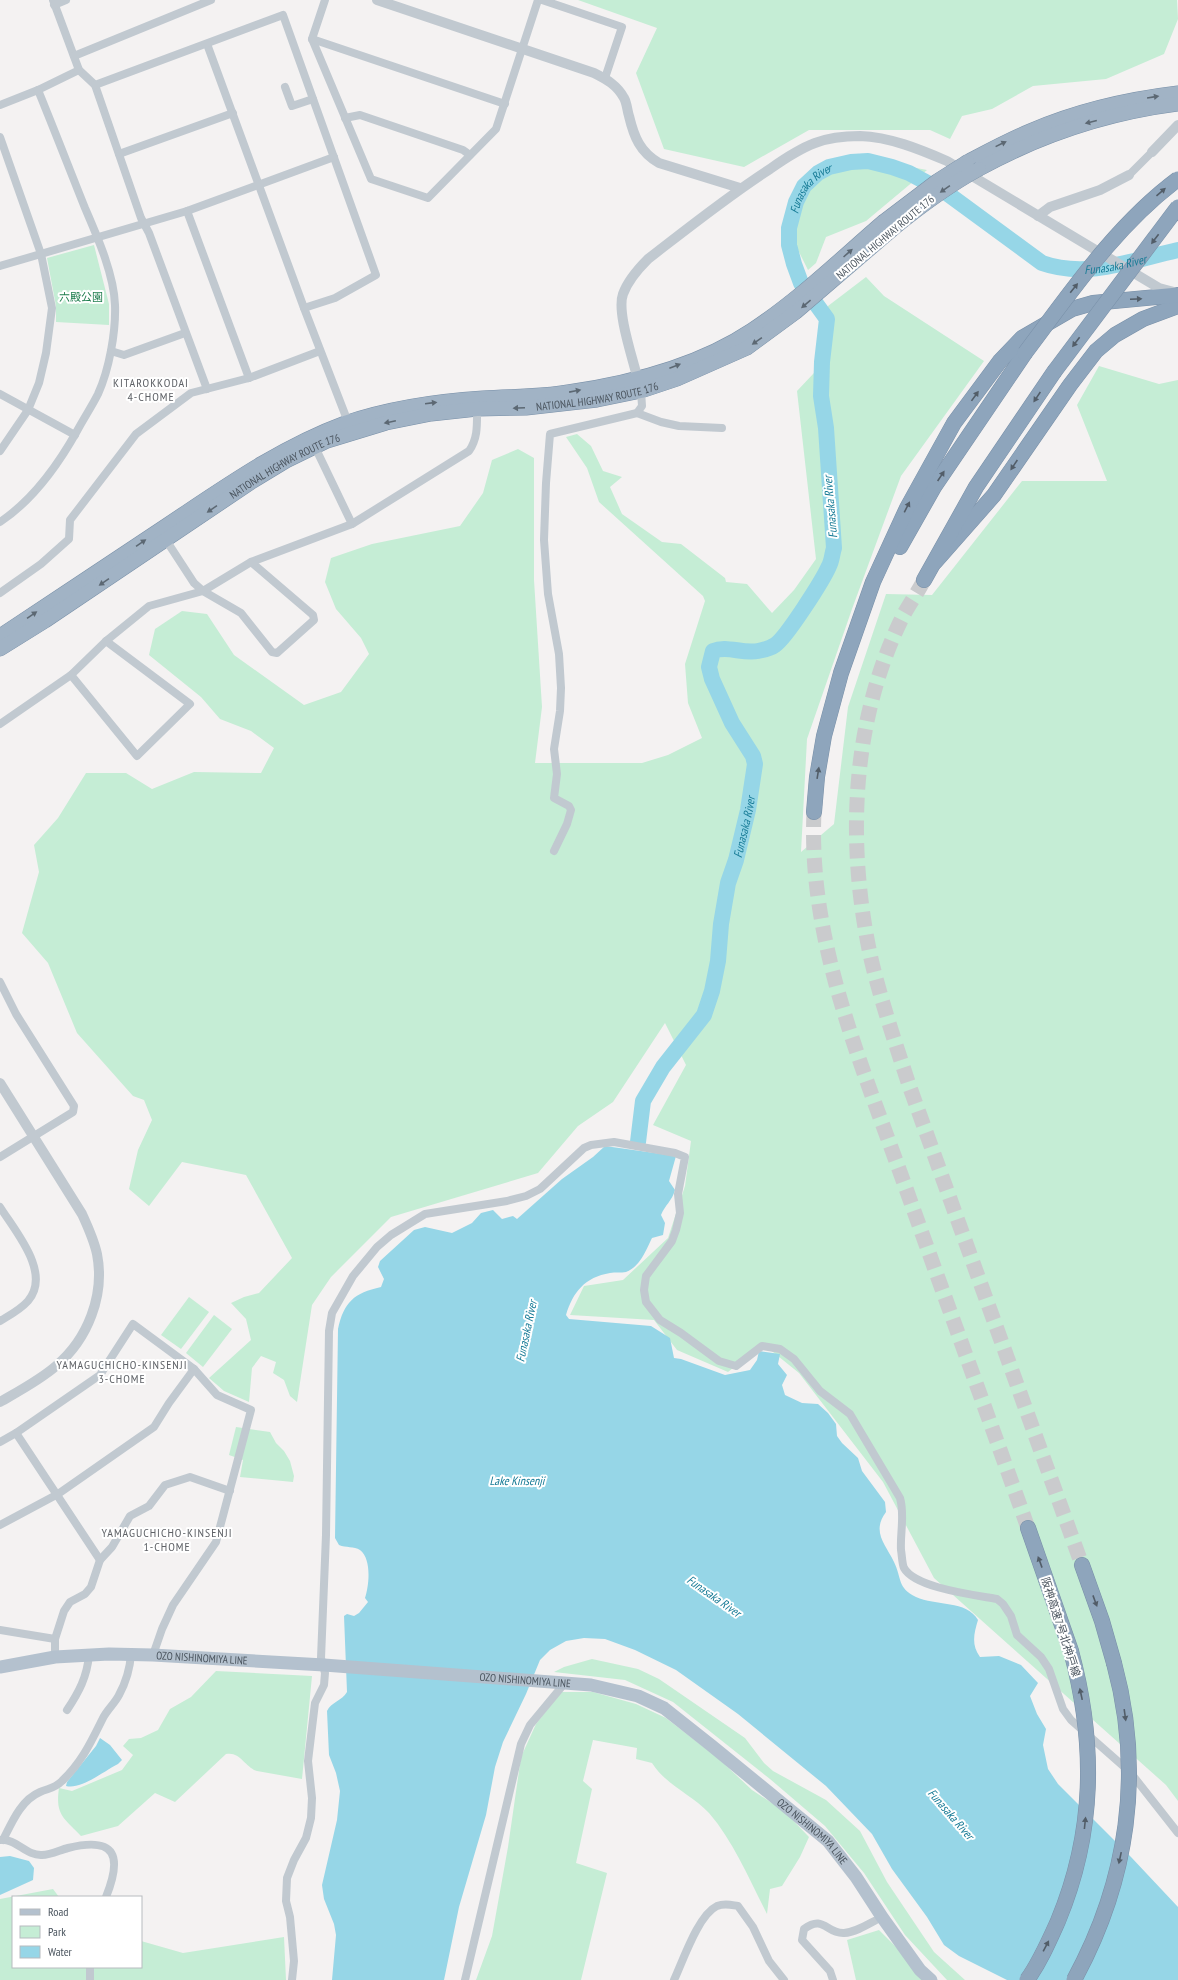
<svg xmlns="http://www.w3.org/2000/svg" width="1178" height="1980" font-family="'PT Sans Narrow','Noto Sans JP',sans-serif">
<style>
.green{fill:#c5edd5}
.water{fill:#96d6e7}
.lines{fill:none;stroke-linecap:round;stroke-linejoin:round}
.river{stroke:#96d6e7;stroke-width:16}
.motorway-tunnel{stroke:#cacbcd;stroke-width:15;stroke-dasharray:15 8;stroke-linecap:butt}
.trunk-casing{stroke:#7990a8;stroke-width:15}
.motorway-casing{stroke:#7990a8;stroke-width:16}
.minor{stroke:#c1c9d0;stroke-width:8}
.tertiary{stroke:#c1c9d0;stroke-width:10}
.primary{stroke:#b4c1ce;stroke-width:13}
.trunk{stroke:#a1b3c5;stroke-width:14}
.motorway{stroke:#8ea5bc;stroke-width:15}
.trunk-bridge-casing{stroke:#7990a8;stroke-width:15;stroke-linecap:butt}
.motorway-bridge-casing{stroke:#7990a8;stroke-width:16;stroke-linecap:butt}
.trunk-bridge{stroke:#a1b3c5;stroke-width:14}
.motorway-bridge{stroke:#8ea5bc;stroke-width:15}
.oneway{fill:#5c6873}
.oneway2{fill:#525d68}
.labels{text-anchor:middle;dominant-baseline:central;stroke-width:4;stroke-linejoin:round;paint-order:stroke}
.street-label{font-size:11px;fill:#4b555f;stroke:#fff}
.park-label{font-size:11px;fill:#1f7d4e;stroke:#fff}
.water-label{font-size:12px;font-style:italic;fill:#177b96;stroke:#fff}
.neighbourhood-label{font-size:12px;letter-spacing:1px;fill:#5f6267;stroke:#fff}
</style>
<rect width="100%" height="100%" fill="#f4f2f2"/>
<g class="green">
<polygon points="578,0 1177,0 1178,19 1164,54 1106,79 1033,86 992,109 962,116 950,139 930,130 809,130 744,167 664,149 636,73 657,28"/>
<polygon points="869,159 927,170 866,221 826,237 816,263 808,270 793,240 801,198 825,173"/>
<polygon points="94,245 109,304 109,325 56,322 56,306 47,258"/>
<polygon points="866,277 884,296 984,361 901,476 852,609 807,739 801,852 834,824 848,707 886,594 932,595 1022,481 1107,481 1077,405 1099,366 1159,384 1178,380 1178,1801 1166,1785 934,1578 883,1482 799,1373 763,1344 728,1372 677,1350 654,1320 570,1315 584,1286 623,1280 668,1238 685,1186 691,1141 653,1125 686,1065 665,1023 613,1102 578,1126 538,1173 391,1217 331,1277 312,1305 297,1402 290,1396 284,1380 273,1373 276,1362 261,1356 252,1368 249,1402 224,1391 209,1378 251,1340 246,1319 231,1303 244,1297 259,1293 292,1258 246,1175 182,1162 149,1206 129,1189 138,1150 152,1120 144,1100 133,1096 77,1033 48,963 22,933 39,872 34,845 58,818 86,773 126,773 152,789 194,772 261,773 274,748 251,731 220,719 201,697 149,655 155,629 182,611 207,614 234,655 304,705 341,692 369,654 361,638 336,609 325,582 331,558 372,544 460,526 483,493 492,460 518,449 534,458 534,580 542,707 535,763 642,763 668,755 702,738 688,703 685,664 705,601 703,596 599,502 587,468 566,437 577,434 591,446 603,471 622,477 610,487 622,514 662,542 681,544 725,578 726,582 747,584 772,613 794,590 816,559 797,391 830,356 828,306"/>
<polygon points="189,1297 209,1312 181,1349 161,1335"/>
<polygon points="214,1315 232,1329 203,1367 186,1353"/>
<polygon points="236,1427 270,1432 276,1443 284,1451 290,1461 294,1476 293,1482 240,1477 243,1460 229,1455"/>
<polygon points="592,1659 638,1669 659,1679 745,1738 764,1763 773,1771 826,1800 860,1831 887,1882 934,1952 965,1980 947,1980 905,1935 864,1873 825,1826 770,1779 673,1702 625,1680 554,1672 564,1667"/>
<path d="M 216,1671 L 312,1676 L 302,1779 L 257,1771 C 245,1767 240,1751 226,1754 L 175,1802 L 155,1793 L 118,1826 L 81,1836 C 64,1818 55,1815 59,1788 L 72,1791 L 122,1770 L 133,1755 L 123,1746 L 129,1739 L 141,1738 L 158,1730 L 170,1709 L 191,1697 Z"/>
<path d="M 561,1692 L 593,1692 L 636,1704 L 666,1718 L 719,1759 L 752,1790 L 784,1811 L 809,1837 L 800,1857 L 782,1886 L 770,1889 L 767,1914 C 750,1881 734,1842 709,1813 C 691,1794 666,1785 652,1763 L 636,1759 L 637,1748 L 593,1740 L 583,1781 L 592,1789 L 576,1863 L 607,1873 L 581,1980 L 476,1980 L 492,1936 L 508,1847 L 521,1757 L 536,1724 Z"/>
<polygon points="53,1889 59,1897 13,1897 13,1967 141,1967 141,1941 183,1953 284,1937 286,1980 0,1980 0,1899"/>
<polygon points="879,1930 929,1980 856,1980 847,1940"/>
</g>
<g class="water">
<path d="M 605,1146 L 676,1156 L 669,1181 L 675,1190 C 672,1201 665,1205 661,1215 L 665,1223 L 663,1235 L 652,1238 C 646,1250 640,1267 626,1272 C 621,1273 615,1272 610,1273 C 585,1277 573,1292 566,1315 L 569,1319 L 651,1326 L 670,1338 L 674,1358 L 681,1359 L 725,1375 L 750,1370 L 757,1360 L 759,1351 L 780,1354 L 778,1364 L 787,1375 L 782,1385 L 785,1395 L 802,1403 L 818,1404 L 828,1413 L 836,1424 L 837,1436 L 842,1443 L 858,1458 L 862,1471 L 885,1502 L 886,1512 C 871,1532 886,1545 894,1562 C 902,1578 897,1588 916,1597 C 935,1606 967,1600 978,1620 C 974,1633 971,1645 980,1657 L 999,1656 L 1021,1665 L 1038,1683 L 1030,1696 L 1037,1714 L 1046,1729 L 1043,1745 L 1048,1769 L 1058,1784 L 1131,1857 L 1178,1907 L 1178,1980 L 1007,1980 L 959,1956 L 944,1945 L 927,1917 L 892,1869 L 872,1834 L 826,1786 L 738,1714 L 676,1670 L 635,1650 L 605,1639 L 584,1638 L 566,1641 L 550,1650 L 540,1660 L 526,1694 L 503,1742 L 495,1767 L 486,1815 L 459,1907 L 444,1980 L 332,1980 L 336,1935 L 334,1924 L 324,1899 L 322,1885 L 337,1820 L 340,1791 L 336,1773 L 329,1755 L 327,1711 C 331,1702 342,1701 347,1692 L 344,1616 L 347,1614 L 354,1616 L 359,1613 L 368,1602 L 365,1598 C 369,1586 372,1559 360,1550 C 354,1546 346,1548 339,1545 L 335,1538 L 338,1329 C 344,1302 354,1293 381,1287 L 384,1279 L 378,1267 L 380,1261 L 414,1230 L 425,1227 L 452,1233 L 472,1223 L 481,1213 L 493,1210 L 502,1219 L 513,1216 L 517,1219 L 562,1179 L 593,1157 Z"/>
<path d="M 100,1738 L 110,1745 L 122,1760 L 118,1764 C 104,1771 81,1790 66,1786 L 67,1782 L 96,1746 Z"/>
<polygon points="10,1856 29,1861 34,1868 33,1880 0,1895 0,1857"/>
</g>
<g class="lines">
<path class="river" id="s1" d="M 638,1142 L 643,1101 L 663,1067 L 704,1015 L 712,991 L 718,961 L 721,924 L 728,883 L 736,860 L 748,810 L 755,764 L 753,756 L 732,723 L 712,679 L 709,667 L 713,651 C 727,645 742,654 758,651 C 763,650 771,648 775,645 C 786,638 823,580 829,566 C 832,561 832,554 834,548 L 826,428 L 821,396 L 822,362 L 827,319 L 801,283 L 794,264 L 789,245 L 789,228 L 796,202 L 804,186 L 818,173 L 829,167 L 851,162 L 868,161 L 892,167 L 909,173 L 948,194 L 1042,263 C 1087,279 1133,260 1178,250"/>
<g class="motorway-tunnel">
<path d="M 924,580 C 918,592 910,603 904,614 C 850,721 846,848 872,963 C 882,1004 896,1045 909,1085 L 1082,1565"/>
<path d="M 814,812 C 808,941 861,1063 904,1183 C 945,1298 987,1413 1028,1528"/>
</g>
<g class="trunk-casing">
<g id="trunk">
<path d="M 967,162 C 988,151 1008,140 1030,131 C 1076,111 1128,99 1178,93"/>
<path d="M 979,169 C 1041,135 1107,113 1178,104"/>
<path d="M 0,636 C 56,599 111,562 167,525 C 224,487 280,447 345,423 C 389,408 436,401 483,398 C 511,396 540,397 568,392 C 630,383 698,366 752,330 C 799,299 840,259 883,222"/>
<path id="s3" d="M 0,649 L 45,621 L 253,481 L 286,461 L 327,441 L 386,423 L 431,414 L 477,409 L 526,408 L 597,400 L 641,391 L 677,379 L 747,348 L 796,312 L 894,228"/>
</g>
</g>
<g class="motorway-casing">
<g id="motorway">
<polyline points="900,547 934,487 1025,353"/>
<polyline points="935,562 994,495 1070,385 1096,351 1115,335 1143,319 1178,306"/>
<polyline points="924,580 976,487 1054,372"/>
<polyline points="814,812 817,777 824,736 841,673 873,582 907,508 954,423 1000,361 1022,338 1072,309 1093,303 1178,295"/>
<polyline points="1028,1528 1071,1651"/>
<polyline points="1082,1565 1102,1621 1114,1663"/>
</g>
</g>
<g class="minor">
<polyline points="53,0 79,70 95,85 141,218 149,233 207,389"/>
<polyline points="325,0 312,39 371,179 428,198 496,129 538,0"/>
<polyline points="542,0 622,27 605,78"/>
<polyline points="54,5 66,0"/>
<polyline points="312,39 505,104"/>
<polyline points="207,44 304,308 348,422"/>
<polyline points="74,56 211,0"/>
<polyline points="95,85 283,15 376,275 335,298 304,308"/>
<polyline points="285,87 292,106 313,99"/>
<polyline points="0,105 38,90 79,70"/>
<polyline points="345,118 360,115 463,150 470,155"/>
<polyline points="0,137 41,254 52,308 46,353 39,383 28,410 0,451"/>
<polyline points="119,154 233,113"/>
<polyline points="1129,175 1152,152"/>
<polyline points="187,211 249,378"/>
<polyline points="0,266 187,211 334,157"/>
<polyline points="111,351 124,355 185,333"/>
<polyline points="0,394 75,435"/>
<polyline points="637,413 661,422 679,426 722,428"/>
<polyline points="315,447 352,524"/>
<path d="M 0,522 C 33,500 58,465 77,431 C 84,418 92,406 98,394 C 109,370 116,332 115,305 C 114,274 97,236 85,208 C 69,168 54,129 38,90"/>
<polyline points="166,540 194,583 203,591 241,613 272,652 277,653 314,620 313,615 251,562"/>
<polyline points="0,593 41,564 69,539 70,520 136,434 191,393 249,378 320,351"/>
<polyline points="71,675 137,756 190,704 106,641"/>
<path d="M 0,724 L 71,675 L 106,641 L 149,606 L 203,591 L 251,562 L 352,524 L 469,451 C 478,438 477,425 477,409"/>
<polyline points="554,851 567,824 571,810 569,806 554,798 557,774 554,749 560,711 561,688 559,654 548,594 544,540 546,483 550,434 637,413 642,406 641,391"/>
<polyline points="0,982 16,1014 74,1106 73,1112 0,1157"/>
<path d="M 0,1207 C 15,1231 52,1273 28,1301 C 20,1310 10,1315 0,1321"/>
<polyline points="16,1433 100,1560"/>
<polyline points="0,1442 16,1433 100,1375 133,1324 194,1369 169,1403 154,1427 58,1494 0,1525"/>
<polyline points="0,1630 55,1639"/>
<polyline points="153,1655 162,1629 173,1605 216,1542 251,1410 217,1395 194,1369"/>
<polyline points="55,1657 55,1639 64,1611 70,1602 85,1594 91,1587 100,1560 112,1547 130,1516 149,1506 165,1485 190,1477 230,1491"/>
<path d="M 67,1710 C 79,1692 87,1677 89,1655"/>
<path d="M 0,1840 C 16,1838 26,1856 42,1855 C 51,1855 60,1850 68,1848 C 117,1836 122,1857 106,1897"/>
<path d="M 3,1840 C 12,1822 21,1800 40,1792 C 49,1788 54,1789 62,1781 C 82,1762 91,1742 103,1718 C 107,1710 115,1703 119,1695 C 126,1682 130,1669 131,1654"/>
<polyline points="90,1980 90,1967"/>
<path d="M 292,1980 L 294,1961 L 290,1917 L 286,1901 L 287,1878 L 294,1860 L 306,1838 L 311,1818 L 312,1798 L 308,1761 L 315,1703 L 324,1685 L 325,1673 L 321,1658 L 326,1535 L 329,1331 L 332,1313 L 353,1276 L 377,1247 L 391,1235 L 425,1214 L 507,1201 L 526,1196 L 540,1189 L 584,1148 L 591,1145 L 614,1142 L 675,1153 L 685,1157 L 678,1194 L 680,1213 L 676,1230 L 672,1241 L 646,1276 L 644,1290 L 646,1302 L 660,1320 L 681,1333 L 719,1361 L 736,1366 L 762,1346 L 780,1349 L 794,1359 L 820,1391 L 850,1414 L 900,1498 C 905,1515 900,1532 901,1550 C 902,1555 902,1564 904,1568 C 915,1588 975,1595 997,1599 L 1003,1604 L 1011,1616 L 1017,1635 L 1041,1657 L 1049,1669 L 1063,1709 L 1071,1720 L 1130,1772 L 1178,1833"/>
<polyline points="465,1980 521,1744 530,1725 564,1684"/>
<path d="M 674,1980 C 683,1961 698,1915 717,1906 C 725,1903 731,1905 738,1906 L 753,1927 L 769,1961 L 784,1980"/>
<path d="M 833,1980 L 830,1971 L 802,1940 L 804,1929 C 824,1914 826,1934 844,1933 C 857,1932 870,1923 882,1917"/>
</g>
<g class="tertiary">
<path d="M 377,0 L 594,73 C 606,79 617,85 624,98 C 627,103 627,110 629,116 C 634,137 640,152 659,163 L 740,188"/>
<polyline points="1152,152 1178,125"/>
<polyline points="1038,216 1050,207 1100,190 1129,175"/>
<path d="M 639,385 C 635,364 616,313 623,294 C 628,280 638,269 648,259 C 688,228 728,196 770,169 C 784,159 799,149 815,143 C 828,138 845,136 860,136 C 890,137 919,149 947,161 L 1159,288 L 1174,292"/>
<path d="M 0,1083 L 82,1214 C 88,1227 94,1240 97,1254 C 105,1295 88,1339 56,1366 C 40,1380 19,1391 0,1402"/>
</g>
<path class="primary" id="s2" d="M 0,1667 L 55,1657 L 109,1654 L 153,1655 L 324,1665 L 591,1685 L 638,1696 L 664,1708 L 712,1746 L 828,1841 L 856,1877 L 882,1917 L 920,1970 L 931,1980"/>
<use href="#trunk" class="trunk"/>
<use href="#motorway" class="motorway"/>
<g class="trunk-bridge-casing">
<g id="trunk-bridge">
<polyline points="883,222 937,181 967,162"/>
<path d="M 894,228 C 921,206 948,186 979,169"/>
</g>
</g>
<g class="motorway-bridge-casing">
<g id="motorway-bridge">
<path d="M 1025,353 C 1071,292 1116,225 1178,179"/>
<polyline points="1054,372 1178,207"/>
<path d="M 1027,1980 C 1040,1962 1049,1941 1058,1921 C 1095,1832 1096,1744 1071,1651"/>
<path d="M 1074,1980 C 1128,1881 1144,1773 1114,1663"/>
</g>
</g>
<use href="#trunk-bridge" class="trunk-bridge"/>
<use href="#motorway-bridge" class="motorway-bridge"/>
</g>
<defs><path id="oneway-solid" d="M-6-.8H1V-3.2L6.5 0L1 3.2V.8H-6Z"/></defs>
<g class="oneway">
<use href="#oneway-solid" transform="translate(1153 97) rotate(-9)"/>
<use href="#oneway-solid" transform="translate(1091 122) rotate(166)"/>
<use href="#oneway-solid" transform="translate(1001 144) rotate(-26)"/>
<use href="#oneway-solid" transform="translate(945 189) rotate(145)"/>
<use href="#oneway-solid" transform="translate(848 253) rotate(-42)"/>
<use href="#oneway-solid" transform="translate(806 304) rotate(140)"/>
<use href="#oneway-solid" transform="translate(757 341) rotate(145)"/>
<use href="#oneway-solid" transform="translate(675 366) rotate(-21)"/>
<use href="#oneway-solid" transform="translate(575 391) rotate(-11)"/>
<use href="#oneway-solid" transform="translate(431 403) rotate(-7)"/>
<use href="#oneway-solid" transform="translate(519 408) rotate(178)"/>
<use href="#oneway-solid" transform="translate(390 422) rotate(168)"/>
<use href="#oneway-solid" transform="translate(212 509) rotate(146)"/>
<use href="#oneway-solid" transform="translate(141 543) rotate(-34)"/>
<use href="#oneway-solid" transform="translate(104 582) rotate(146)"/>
<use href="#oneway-solid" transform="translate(32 615) rotate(-34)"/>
</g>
<g class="oneway2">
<use href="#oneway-solid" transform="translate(1161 192) rotate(-41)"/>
<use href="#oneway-solid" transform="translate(1155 239) rotate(127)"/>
<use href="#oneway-solid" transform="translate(1074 288) rotate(-51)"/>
<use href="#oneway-solid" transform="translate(1136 299) rotate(-3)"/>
<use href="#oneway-solid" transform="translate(1076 342) rotate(127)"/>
<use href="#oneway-solid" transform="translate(975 396) rotate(-54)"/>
<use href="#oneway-solid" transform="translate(1037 397) rotate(124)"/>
<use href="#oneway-solid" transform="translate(1014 465) rotate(124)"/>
<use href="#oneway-solid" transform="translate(941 476) rotate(-56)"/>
<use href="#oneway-solid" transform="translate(907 507) rotate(-63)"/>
<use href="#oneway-solid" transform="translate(818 773) rotate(-81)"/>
<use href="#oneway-solid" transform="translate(1040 1562) rotate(-110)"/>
<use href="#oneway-solid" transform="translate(1095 1601) rotate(70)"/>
<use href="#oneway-solid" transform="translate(1081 1694) rotate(-102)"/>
<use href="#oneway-solid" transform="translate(1125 1715) rotate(82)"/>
<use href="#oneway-solid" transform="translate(1085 1823) rotate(-84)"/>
<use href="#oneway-solid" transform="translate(1120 1858) rotate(102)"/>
<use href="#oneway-solid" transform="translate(1046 1946) rotate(-62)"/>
</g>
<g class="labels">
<g class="street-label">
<text transform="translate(885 237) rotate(-40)">NATIONAL HIGHWAY ROUTE 176</text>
<text stroke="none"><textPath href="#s3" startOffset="663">NATIONAL HIGHWAY ROUTE 176</textPath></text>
<text stroke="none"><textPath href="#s3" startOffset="339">NATIONAL HIGHWAY ROUTE 176</textPath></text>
<text transform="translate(1061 1627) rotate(72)">阪神高速7号北神戸線</text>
<text stroke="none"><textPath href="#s2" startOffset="203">OZO NISHINOMIYA LINE</textPath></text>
<text stroke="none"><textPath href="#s2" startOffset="527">OZO NISHINOMIYA LINE</textPath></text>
<text stroke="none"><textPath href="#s2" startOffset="863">OZO NISHINOMIYA LINE</textPath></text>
</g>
<g class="park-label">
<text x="81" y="297">六殿公園</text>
</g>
<g class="water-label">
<text stroke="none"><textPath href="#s1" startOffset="1085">Funasaka River</textPath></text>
<text stroke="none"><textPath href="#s1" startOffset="1432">Funasaka River</textPath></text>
<text transform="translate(830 507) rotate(-95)">Funasaka River</text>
<text stroke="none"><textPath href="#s1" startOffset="340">Funasaka River</textPath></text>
<text transform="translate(526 1331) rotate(-78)">Funasaka River</text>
<text x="517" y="1480">Lake Kinsenji</text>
<text transform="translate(714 1596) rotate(35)">Funasaka River</text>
<text transform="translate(951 1814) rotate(49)">Funasaka River</text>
</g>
<g class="neighbourhood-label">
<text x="151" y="382">KITAROKKODAI<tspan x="151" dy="14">4-CHOME</tspan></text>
<text x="122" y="1364">YAMAGUCHICHO-KINSENJI<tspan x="122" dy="14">3-CHOME</tspan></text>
<text x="167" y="1532">YAMAGUCHICHO-KINSENJI<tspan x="167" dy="14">1-CHOME</tspan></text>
</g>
</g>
<rect x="12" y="1896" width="130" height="72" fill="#ffffff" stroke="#b7bbbf"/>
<rect x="20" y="1909" width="20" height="6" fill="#b4c1ce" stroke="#b7bbbf"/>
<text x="48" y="1916" font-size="12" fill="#4b555f">Road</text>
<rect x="20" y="1926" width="20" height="12" fill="#c5edd5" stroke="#b7bbbf"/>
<text x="48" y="1936" font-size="12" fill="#4b555f">Park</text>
<rect x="20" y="1946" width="20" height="12" fill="#96d6e7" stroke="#b7bbbf"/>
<text x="48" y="1956" font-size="12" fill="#4b555f">Water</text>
</svg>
